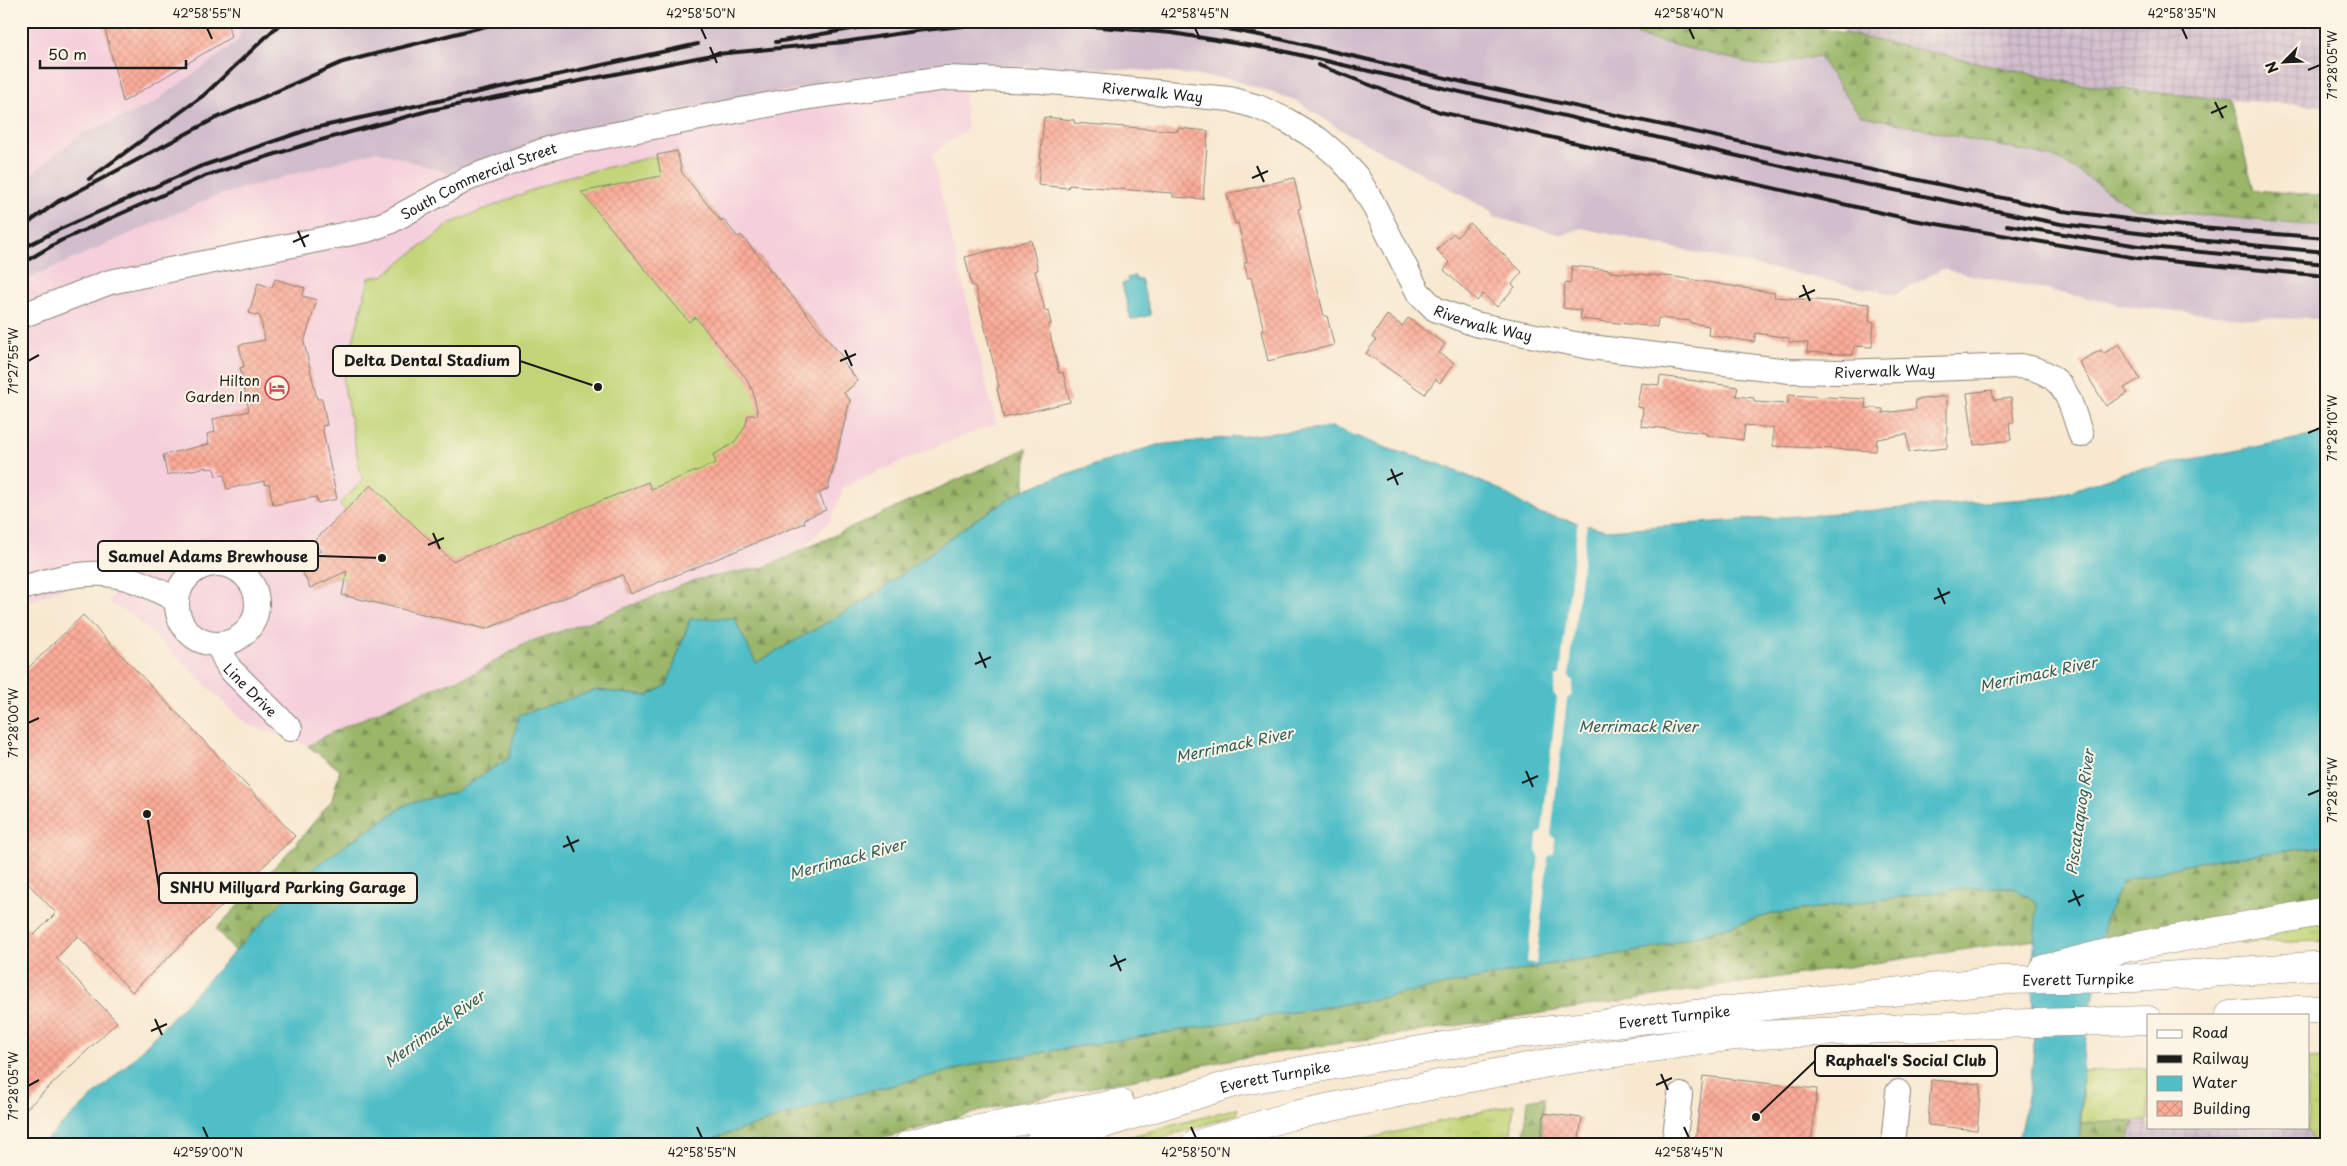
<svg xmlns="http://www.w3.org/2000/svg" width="2347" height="1166" font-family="'Playpen Sans',sans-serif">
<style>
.built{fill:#f5cfdb}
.industrial{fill:url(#industrial-grid)}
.railway{fill:#d1bdcc}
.grass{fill:url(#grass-tufts);stroke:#6f784a}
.forest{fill:url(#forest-firs);stroke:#5a6942}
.pitch{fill:#c2d579;stroke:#6f784a}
.water{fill:#50bec7;stroke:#366d72}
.pier{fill:#f8e8d0}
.building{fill:url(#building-cross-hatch)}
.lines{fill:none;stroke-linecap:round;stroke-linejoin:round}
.street-casing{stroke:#8a8276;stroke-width:26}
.highway-casing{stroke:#8a8276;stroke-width:29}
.street{stroke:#fff;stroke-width:24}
.highway{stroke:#fff;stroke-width:28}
.rail{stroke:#1c1c1c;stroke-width:4}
.ticks{fill:none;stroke:#1c1c1c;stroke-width:2}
.labels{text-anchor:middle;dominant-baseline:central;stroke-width:4;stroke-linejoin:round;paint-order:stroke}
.street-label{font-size:14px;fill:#1c1c1c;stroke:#fcf5e5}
.poi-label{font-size:14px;fill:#1c1c1c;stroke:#fcf5e5;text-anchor:end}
.water-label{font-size:15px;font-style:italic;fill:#315d60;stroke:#fcf5e5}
.leader{fill:none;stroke:#1c1c1c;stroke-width:2}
.callout-dot{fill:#1c1c1c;stroke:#fcf5e5;stroke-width:2}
.callout{fill:#fcf5e5;stroke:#1c1c1c;stroke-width:2}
.callout-label{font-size:15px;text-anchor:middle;font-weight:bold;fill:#1c1c1c}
.neatline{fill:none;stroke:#1c1c1c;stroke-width:2}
.ticks-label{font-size:12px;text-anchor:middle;fill:#1c1c1c}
</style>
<defs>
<pattern id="industrial-grid" width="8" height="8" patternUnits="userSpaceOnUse" patternTransform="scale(1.25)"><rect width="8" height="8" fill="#d1bdcc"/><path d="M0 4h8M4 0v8" fill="none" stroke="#b3a2af"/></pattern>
<pattern id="grass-tufts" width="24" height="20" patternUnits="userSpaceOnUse" patternTransform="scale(1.25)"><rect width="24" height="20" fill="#c2d579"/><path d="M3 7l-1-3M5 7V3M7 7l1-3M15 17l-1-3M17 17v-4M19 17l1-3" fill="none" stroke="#a6b668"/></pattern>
<pattern id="forest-firs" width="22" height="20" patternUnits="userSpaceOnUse" patternTransform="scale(1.25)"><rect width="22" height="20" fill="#99b669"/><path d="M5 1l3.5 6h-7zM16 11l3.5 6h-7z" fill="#7c9356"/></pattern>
<pattern id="building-cross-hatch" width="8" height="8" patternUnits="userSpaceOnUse" patternTransform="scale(1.25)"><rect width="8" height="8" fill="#fbab97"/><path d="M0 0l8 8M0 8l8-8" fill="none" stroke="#d79382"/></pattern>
</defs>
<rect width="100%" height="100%" fill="#fcf5e5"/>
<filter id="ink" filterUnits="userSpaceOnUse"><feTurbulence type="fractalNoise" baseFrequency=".02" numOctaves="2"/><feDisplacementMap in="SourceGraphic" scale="10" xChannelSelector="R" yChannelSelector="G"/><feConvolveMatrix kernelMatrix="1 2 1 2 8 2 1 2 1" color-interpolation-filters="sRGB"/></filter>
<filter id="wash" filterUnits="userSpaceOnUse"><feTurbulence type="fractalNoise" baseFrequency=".0096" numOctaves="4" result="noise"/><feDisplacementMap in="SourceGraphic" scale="20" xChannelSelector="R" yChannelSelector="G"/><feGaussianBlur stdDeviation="1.12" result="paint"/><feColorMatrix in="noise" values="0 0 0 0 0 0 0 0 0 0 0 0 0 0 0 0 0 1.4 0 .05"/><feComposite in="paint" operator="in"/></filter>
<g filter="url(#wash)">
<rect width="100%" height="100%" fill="#f8e8d0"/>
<g class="built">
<polygon points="21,21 243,21 238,41 151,105 81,134 21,182"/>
<polygon points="962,68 967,129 932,155 996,424 939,445 844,487 832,518 802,549 765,567 695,580 597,619 526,643 475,673 413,696 331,733 308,746 245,723 136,618 113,605 108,601 116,592 114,587 94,581 62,588 31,601 21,584 21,282 213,197 377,151 451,174 561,135 674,111 869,76"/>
</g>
<g class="industrial">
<polygon points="1839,21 2326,21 2326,106 2230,100 2081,85 1845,34"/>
<polygon points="2148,1121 2148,1127 2287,1127 2308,1130 2318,1145 2125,1145 2135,1122"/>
</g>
<polygon class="railway" points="243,21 1788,21 1794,23 1860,115 2059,159 2133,208 2326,227 2326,319 2245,318 2127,306 1942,269 1895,295 1581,228 1563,235 1494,217 1491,211 1338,128 1295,100 1229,79 1152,71 1063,66 962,68 869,76 674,111 561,135 451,174 377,151 213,197 21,282 21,182 81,134 151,105 238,41"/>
<g class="grass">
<polygon points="2326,922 2326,941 2240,943 2238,938"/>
<polygon points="2326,1057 2326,1145 2318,1145 2308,1130 2287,1127 2308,1127 2308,1058"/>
<polygon points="2148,1068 2148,1121 2081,1123 2083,1071"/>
<polygon points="1514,1104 1510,1145 1366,1145 1362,1140"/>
<polygon points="1237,1108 1238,1114 1141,1145 1099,1145"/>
</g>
<g class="forest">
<polygon points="1636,21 1788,21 2081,85 2230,100 2254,190 2326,196 2326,227 2133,208 2059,159 1860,115 1818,56 1765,67 1638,36"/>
<polygon points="1027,448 1024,490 972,522 870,598 755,664 690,619 667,685 648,696 596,690 509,758 456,792 407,804 317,865 236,952 216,929 296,844 332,800 340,770 308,746 331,733 413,696 475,673 526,643 597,619 695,580 765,567"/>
<polygon points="2326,846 2326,899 2181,929 2102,937 2105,919 2123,881 2202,861"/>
<polygon points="1994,887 2013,887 2037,902 2035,939 1234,1059 999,1106 860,1145 698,1145 712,1139 838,1099 989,1061 1381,998 1556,963 1647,950 1772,914 1961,889"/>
<polygon points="1545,1097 1540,1145 1523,1145 1528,1100"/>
<polygon points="2135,1122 2125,1145 2079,1145 2081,1123"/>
</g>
<polygon class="pitch" points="677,151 682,173 721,220 723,219 738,237 741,235 845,360 843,363 858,381 844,393 850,400 828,489 819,493 826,510 804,519 805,523 630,594 622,575 486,629 342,595 345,579 335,577 310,588 298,562 321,551 345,510 339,504 364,479 361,476 343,381 369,278 384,275 451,223 562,178"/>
<g class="water">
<polygon points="1135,276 1136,280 1141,279 1151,315 1131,320 1122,284 1128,282 1127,278"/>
<polygon points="1332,427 1389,449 1437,463 1496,488 1537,513 1607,530 2053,497 2126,472 2326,433 2326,846 2202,861 2123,881 2105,919 2084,1051 2079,1145 2017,1145 2030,1087 2034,1049 2032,979 2037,902 2013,887 1994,887 1961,889 1772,914 1647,950 1556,963 1381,998 989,1061 838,1099 712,1139 698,1145 40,1145 130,1062 317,865 407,804 456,792 509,758 519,715 596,690 648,696 667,685 690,619 734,618 756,663 870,598 972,522 1024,490 1057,477 1157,445"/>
</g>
<polygon class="pier" points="1578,520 1587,523 1569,676 1573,681 1572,695 1567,699 1551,834 1555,839 1554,853 1548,857 1536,964 1527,962 1539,856 1536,851 1537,835 1542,832 1557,698 1553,693 1556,677 1560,675"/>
<g id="blocks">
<g class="building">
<polygon points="103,21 227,21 231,37 123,102"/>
<polygon points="1044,117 1074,120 1074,123 1178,131 1178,128 1208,131 1203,199 1173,197 1173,193 1117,189 1069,185 1068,188 1038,185"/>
<polygon points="677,151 682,173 721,221 723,219 738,237 741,235 845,360 843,362 858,381 844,393 850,400 828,489 819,493 826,510 804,519 805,523 630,594 622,575 486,629 342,595 347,571 310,588 298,562 321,551 313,542 371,485 452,561 648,482 651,489 716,463 713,455 734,443 745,427 748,415 758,415 753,392 746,378 695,317 689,322 581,192 661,176 657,155"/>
<polygon points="1294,178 1301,208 1298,209 1324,316 1327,316 1334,345 1268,361 1261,331 1264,331 1251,277 1248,278 1244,263 1247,262 1238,223 1235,224 1227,194"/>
<polygon points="1470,223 1522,272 1512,284 1515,287 1497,307 1483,294 1477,301 1444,270 1450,263 1437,250 1453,233 1457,237"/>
<polygon points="1031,240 1038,270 1035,271 1045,311 1048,310 1051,324 1048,325 1059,373 1063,372 1070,402 1004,418 997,388 999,387 975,286 972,286 965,257"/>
<polygon points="1572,266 1610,270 1610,272 1675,277 1775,293 1774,297 1870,304 1869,321 1874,322 1872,347 1854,346 1853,355 1807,352 1808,343 1789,342 1789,338 1756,333 1754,342 1708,335 1709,326 1691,323 1691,321 1658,318 1657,327 1580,319 1581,310 1563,308 1565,283 1570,284"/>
<polygon points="275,279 305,288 302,296 317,300 304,342 317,399 322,399 327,425 322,426 337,499 318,503 316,497 273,505 269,484 265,485 264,481 227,489 224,475 216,476 214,468 207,469 207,467 167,475 163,455 209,444 207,434 215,432 213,419 249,411 240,368 244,367 239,345 265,340 260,316 249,313 258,283 272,288"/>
<polygon points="1387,315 1402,326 1408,318 1445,344 1439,353 1454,363 1440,383 1436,379 1425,394 1366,353 1376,340 1372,337"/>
<polygon points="2119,344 2140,379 2124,388 2128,393 2106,406 2079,362 2101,350 2103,354"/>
<polygon points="1660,376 1738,387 1736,396 1754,398 1754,402 1788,404 1788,395 1866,399 1865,408 1883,409 1883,413 1916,409 1915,400 1947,396 1947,448 1909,452 1907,434 1877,439 1876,451 1773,446 1773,428 1745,425 1743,440 1706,435 1706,433 1641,426 1643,408 1637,407 1641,383 1659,385"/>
<polygon points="1992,390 1994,400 2011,398 2014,422 2009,423 2011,440 1974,445 1967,393"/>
<polygon points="83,615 295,836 132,992 78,936 56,958 117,1022 21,1114 21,922 34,935 56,913 21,876 21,675"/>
<polygon points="1703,1076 1817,1089 1811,1145 1695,1145"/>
<polygon points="1931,1080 1981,1084 1977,1130 1928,1125"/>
<polygon points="1544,1113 1582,1118 1578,1145 1540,1145"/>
</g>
</g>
</g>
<g filter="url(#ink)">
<use href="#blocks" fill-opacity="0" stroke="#8a8276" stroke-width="1"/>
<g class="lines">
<g class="street-casing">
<g id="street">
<path id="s1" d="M 21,316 L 110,282 L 367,230 L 389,222 L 467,179 L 545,150 L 570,143 L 809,97 L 946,78 L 1040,81 L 1230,99 L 1258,107 L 1286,120 L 1318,139 L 1338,156 L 1357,177 L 1372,202 L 1418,292 L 1435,309 L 1475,324 L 1590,347 L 1790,371 L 1840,372 L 2021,366 C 2066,373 2068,397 2081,435"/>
<circle cx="217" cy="604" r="40"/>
<path d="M 21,588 C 89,569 113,565 176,600"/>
<path id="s2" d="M 218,645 L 229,668 L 290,729"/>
<polyline points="1674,1145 1680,1095"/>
<polyline points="1893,1145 1898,1092"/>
</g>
</g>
<g class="highway-casing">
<g id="highway">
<polyline points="2043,969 2130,947 2326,911"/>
<polyline points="2230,1015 2326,1008"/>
<polyline points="908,1145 935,1137 1120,1103"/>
<path id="s3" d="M 1037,1145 L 1238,1082 L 1506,1035 L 2000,980 L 2134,978 L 2326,965"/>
<polyline points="1195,1145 1290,1116 1439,1084 1548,1063 1735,1036 1996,1024 2148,1020"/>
</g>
</g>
<use href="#street" class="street"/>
<use href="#highway" class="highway"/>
<g class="rail">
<polyline points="1029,21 1172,33 1278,50 1816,174 2061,224 2197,240 2326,252"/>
<polyline points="1185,21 1280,39 1467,83 2063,211 2201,228 2326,238"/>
<polyline points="776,42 897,21"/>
<polyline points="1318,65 1440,112 1913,220 2137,258 2326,276"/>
<polyline points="89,179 204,95 283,21"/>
<polyline points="58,202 214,119 343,62 506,21"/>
<polyline points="2007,225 2139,246 2326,264"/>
<polyline points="21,228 63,198"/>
<polyline points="21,249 56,231 199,167 310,129 698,44"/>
<polyline points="21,264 60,241 205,176 314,142 431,110 717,54 844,42 915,31 1010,21"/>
</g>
</g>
</g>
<path class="ticks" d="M 207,28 L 212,39M 701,28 L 706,39M 1195,28 L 1200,39M 1689,28 L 1694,39M 2182,28 L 2187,39M 710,47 L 717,63M 705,59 L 721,52M 2308,70 L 2320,65M 2215,102 L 2223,118M 2211,113 L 2227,106M 1257,166 L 1264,182M 1252,178 L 1268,171M 298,231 L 305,247M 293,242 L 309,235M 1803,285 L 1810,301M 1799,297 L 1815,290M 845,350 L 852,366M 28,361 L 39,355M 840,361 L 856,354M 2308,433 L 2320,428M 1391,469 L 1398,485M 1387,480 L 1403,473M 433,533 L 440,549M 428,545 L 444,538M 1938,588 L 1945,604M 1934,599 L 1950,592M 979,652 L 986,668M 975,664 L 991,657M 28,723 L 39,718M 1526,771 L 1533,787M 1522,783 L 1538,776M 2308,795 L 2320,790M 567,836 L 574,852M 563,847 L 579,840M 2073,890 L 2080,906M 2068,902 L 2084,895M 1114,955 L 1121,971M 1110,966 L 1126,959M 155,1019 L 162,1035M 151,1031 L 167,1024M 1661,1074 L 1668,1090M 1656,1085 L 1672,1078M 28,1086 L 39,1080M 203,1127 L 208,1138M 697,1127 L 702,1138M 1191,1127 L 1196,1138M 1684,1127 L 1689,1138"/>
<defs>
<g id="hotel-ring" transform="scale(1.25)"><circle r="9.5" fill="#fcf5e5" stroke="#d1495b" stroke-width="1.5"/><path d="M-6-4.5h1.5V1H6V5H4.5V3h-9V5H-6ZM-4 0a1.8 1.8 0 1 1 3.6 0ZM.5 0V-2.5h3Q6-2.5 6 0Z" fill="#d1495b"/></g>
</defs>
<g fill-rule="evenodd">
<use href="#hotel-ring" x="277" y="388"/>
</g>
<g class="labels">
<g class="street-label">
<text stroke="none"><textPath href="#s1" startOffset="1168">Riverwalk Way</textPath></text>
<text stroke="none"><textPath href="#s1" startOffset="480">South Commercial Street</textPath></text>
<text stroke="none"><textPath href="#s1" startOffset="1602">Riverwalk Way</textPath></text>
<text stroke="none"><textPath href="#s1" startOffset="2008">Riverwalk Way</textPath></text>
<text stroke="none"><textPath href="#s2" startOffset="56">Line Drive</textPath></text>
<text stroke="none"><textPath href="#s3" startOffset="1058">Everett Turnpike</textPath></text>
<text stroke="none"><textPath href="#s3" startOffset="652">Everett Turnpike</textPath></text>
<text stroke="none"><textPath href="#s3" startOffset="248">Everett Turnpike</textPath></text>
</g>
<g class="poi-label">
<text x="260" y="380">Hilton<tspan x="260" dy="16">Garden Inn</tspan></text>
</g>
<g class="water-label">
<text transform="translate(2038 673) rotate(-12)">Merrimack River</text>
<text x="1638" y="725">Merrimack River</text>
<text transform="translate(1234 744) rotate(-12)">Merrimack River</text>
<text transform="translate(2079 812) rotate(-82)">Piscataquog River</text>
<text transform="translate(847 858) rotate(-15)">Merrimack River</text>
<text transform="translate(434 1028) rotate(-36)">Merrimack River</text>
</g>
</g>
<path class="leader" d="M598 387L520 361M382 558L318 556M147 814L159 888M1756 1117L1815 1061"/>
<g class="callout-dot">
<circle cx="598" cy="387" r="5"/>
<circle cx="382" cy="558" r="5"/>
<circle cx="147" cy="814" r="5"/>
<circle cx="1756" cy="1117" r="5"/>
</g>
<g class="callout">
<rect x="333" y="346" width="187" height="30" rx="5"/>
<rect x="98" y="541" width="220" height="30" rx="5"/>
<rect x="159" y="873" width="258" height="30" rx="5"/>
<rect x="1815" y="1046" width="182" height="30" rx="5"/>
</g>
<g class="callout-label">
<text x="427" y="366">Delta Dental Stadium</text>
<text x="208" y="562">Samuel Adams Brewhouse</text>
<text x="288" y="893">SNHU Millyard Parking Garage</text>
<text x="1906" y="1066">Raphael's Social Club</text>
</g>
<rect width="2347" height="1166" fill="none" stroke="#fcf5e5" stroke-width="55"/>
<rect x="2147" y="1014" width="162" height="115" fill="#fcf5e5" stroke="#a29e95"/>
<rect x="2157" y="1030" width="25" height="8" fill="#ffffff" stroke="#a29e95"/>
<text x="2192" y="1038" font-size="15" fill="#1c1c1c">Road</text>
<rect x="2157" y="1055" width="25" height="8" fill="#1c1c1c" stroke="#a29e95"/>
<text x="2192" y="1064" font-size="15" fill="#1c1c1c">Railway</text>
<rect x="2157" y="1076" width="25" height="15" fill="#50bec7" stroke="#a29e95"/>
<text x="2192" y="1088" font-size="15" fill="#1c1c1c">Water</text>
<rect x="2157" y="1101" width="25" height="15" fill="url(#building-cross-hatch)" stroke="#a29e95"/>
<text x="2192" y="1114" font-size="15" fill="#1c1c1c">Building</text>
<g transform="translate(2284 62) rotate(246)" stroke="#fcf5e5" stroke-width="4" paint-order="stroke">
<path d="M0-4L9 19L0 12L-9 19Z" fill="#1c1c1c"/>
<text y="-8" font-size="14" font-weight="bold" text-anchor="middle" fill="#1c1c1c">N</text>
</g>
<path d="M40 60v8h146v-8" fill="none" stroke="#1c1c1c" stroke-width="2.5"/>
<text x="48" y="60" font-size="15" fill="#1c1c1c" stroke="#fcf5e5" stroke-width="4" paint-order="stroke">50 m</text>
<rect x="28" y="28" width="2292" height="1110" class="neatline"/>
<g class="ticks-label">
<text x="207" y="18">42°58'55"N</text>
<text x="701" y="18">42°58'50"N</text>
<text x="1195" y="18">42°58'45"N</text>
<text x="1689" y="18">42°58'40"N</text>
<text x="2182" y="18">42°58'35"N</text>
<text transform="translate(2333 65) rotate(-90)" y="4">71°28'05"W</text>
<text transform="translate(14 361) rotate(-90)" y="4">71°27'55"W</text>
<text transform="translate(2333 428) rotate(-90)" y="4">71°28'10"W</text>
<text transform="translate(14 723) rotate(-90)" y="4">71°28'00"W</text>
<text transform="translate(2333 790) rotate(-90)" y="4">71°28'15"W</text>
<text transform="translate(14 1086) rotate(-90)" y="4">71°28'05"W</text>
<text x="208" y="1157">42°59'00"N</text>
<text x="702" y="1157">42°58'55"N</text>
<text x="1196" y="1157">42°58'50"N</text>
<text x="1689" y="1157">42°58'45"N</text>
</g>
</svg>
